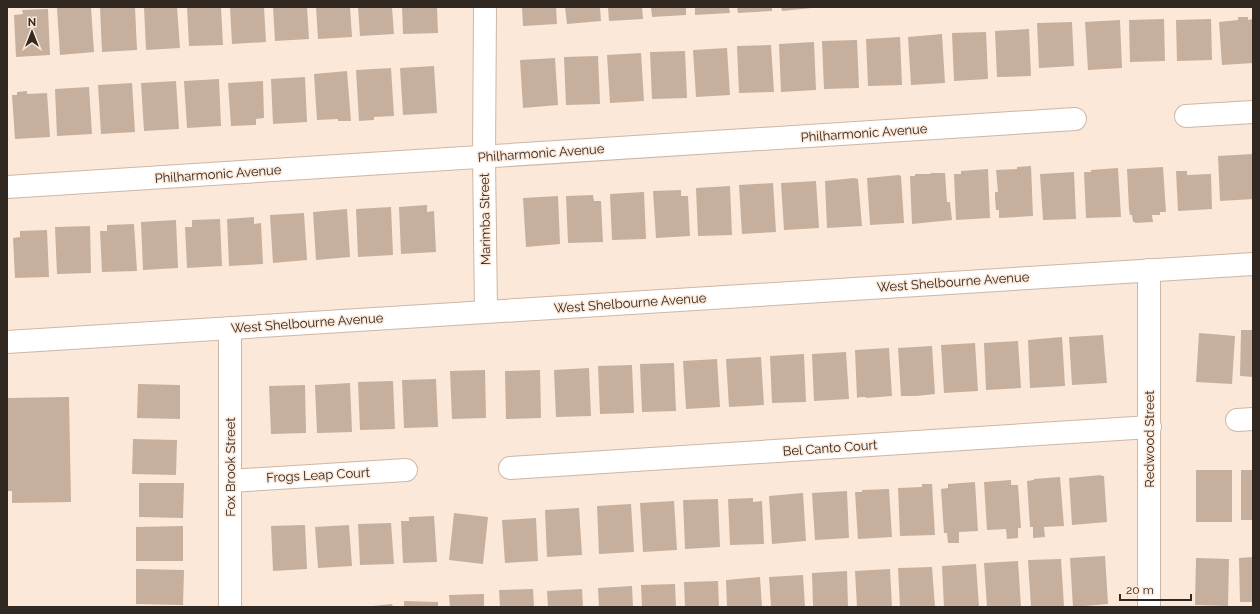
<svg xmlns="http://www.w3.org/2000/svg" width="1260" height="614" font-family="Raleway,sans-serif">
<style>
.building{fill:#c7af9d}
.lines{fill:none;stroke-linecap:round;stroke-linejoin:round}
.minor-casing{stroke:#ceb6a4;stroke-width:24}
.tertiary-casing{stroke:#ceb6a4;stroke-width:24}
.minor{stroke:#fff;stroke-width:22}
.tertiary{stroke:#fff;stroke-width:22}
.labels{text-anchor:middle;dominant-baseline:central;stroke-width:3;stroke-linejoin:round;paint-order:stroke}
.street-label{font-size:13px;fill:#312821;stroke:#fce8d9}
</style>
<rect width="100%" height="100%" fill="#fce8d9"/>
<g class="building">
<polygon points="91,7 94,52 60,55 57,8"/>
<polygon points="100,7 135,7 137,50 102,52"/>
<polygon points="144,7 177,7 180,48 146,50"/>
<polygon points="187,7 221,7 223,45 189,46"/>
<polygon points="230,7 264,7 266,42 232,44"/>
<polygon points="273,7 307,7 309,39 275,41"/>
<polygon points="316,7 350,7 352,37 318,39"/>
<polygon points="358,7 392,7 394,34 360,36"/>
<polygon points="402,7 437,7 438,33 403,34"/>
<polygon points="522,7 556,7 557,24 523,26"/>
<polygon points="565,7 600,7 601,21 567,24"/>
<polygon points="608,7 642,7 643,19 609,21"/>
<polygon points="651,7 686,7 686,15 652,17"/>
<polygon points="695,7 729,7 730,13 695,15"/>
<polygon points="737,7 772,7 772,11 738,13"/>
<polygon points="781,7 811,7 812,8 782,11"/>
<polygon points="48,9 50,55 16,57 14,15 23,14 22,10"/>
<polygon points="1238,17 1248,17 1248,20 1253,19 1253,63 1222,65 1219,22 1238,20"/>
<polygon points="1164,19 1165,61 1130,62 1129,20"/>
<polygon points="1211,19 1212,60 1177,61 1176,20"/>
<polygon points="1120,20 1122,68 1088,70 1085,22"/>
<polygon points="1072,22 1074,66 1039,68 1037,23"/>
<polygon points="1029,29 1031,76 997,77 995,31"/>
<polygon points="986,32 988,79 954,81 952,33"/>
<polygon points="942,34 945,83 911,85 908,37"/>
<polygon points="900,37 902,85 868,86 866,39"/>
<polygon points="857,40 859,88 824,89 822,41"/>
<polygon points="814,42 816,90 781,92 779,44"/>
<polygon points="771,45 774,92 739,93 737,46"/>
<polygon points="727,48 730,95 696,97 693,50"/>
<polygon points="685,51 687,98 652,99 650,52"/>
<polygon points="641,53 644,101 610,103 607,55"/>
<polygon points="598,56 600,104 566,105 564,57"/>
<polygon points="555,58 558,105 523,108 520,60"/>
<polygon points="434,66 437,113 403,115 400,68"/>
<polygon points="391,68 394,116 374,117 374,120 359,121 356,70"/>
<polygon points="347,71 351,121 338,121 338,119 317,120 314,74"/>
<polygon points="305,77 307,122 273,124 271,79"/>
<polygon points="219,79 221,126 187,128 184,81"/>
<polygon points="176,81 179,129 144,131 141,83"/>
<polygon points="263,81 264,118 256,119 256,125 231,126 228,83"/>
<polygon points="132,83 135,132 101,134 98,85"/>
<polygon points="89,87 92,134 57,136 55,89"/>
<polygon points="27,91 27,94 47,93 50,137 15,139 12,95 17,95 17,92"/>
<polygon points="1253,154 1253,199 1220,201 1218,156"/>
<polygon points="1031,166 1033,216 999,218 999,210 996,210 995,197 995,192 998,192 996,170 1017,169 1017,167"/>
<polygon points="1163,167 1166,212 1160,212 1160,215 1152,215 1153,222 1135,223 1135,222 1133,222 1132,215 1130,215 1129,209 1127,169"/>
<polygon points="1118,168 1121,217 1086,218 1084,172 1091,172 1091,170"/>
<polygon points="988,169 990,218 956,220 954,174 961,174 961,171"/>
<polygon points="1176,171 1187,171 1187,175 1211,174 1212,209 1178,211"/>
<polygon points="1074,172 1076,219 1043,220 1040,174"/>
<polygon points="930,173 945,173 947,202 950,202 952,220 912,224 910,176 915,176 915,174 931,174"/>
<polygon points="899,175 901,176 904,223 870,225 867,178"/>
<polygon points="854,178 858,179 862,226 827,228 825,181"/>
<polygon points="816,181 819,228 784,230 781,183"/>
<polygon points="773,183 776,232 742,234 739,185"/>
<polygon points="730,186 732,235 698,236 696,188"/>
<polygon points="681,190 681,196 688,196 690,236 656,238 653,191"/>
<polygon points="644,192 646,239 612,240 610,194"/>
<polygon points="593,195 594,201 601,201 603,242 568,243 566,196"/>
<polygon points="558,196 560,244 526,247 523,198"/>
<polygon points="427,205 427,212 434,211 436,252 401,254 399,207"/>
<polygon points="391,207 393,255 358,257 356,209"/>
<polygon points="347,209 350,257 316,260 313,212"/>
<polygon points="304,213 307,260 273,263 270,215"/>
<polygon points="254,217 254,224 261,223 263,264 229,266 227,219"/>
<polygon points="220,219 222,266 187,268 185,227 192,227 192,220"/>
<polygon points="176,220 178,268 143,270 141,222"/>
<polygon points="134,224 137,271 102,272 100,231 107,231 107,225"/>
<polygon points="90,226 91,273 57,274 55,227"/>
<polygon points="47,230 49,277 15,278 13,238 20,237 20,231"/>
<polygon points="1241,330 1253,330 1253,377 1240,376"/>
<polygon points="1199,333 1235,336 1232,384 1196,382"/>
<polygon points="1103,335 1107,383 1072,385 1069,337"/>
<polygon points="1062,337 1065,386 1030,388 1028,340"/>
<polygon points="1018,341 1021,388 986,390 984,343"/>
<polygon points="975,343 978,391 944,393 941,345"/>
<polygon points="932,346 935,394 916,396 901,396 898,348"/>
<polygon points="889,348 892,396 866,398 866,397 860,397 857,398 855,350"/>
<polygon points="846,352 849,399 814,401 812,354"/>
<polygon points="804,354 806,402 772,403 770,356"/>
<polygon points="761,357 764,405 729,407 726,359"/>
<polygon points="717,359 720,407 686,409 683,361"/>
<polygon points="674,363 676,411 642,412 640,364"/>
<polygon points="632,365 634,413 600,414 598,366"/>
<polygon points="589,368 591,416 556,417 554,370"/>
<polygon points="485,370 486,418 452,419 450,371"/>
<polygon points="540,370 541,418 506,419 505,371"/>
<polygon points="436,379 438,427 404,428 402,380"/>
<polygon points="393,381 395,429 360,430 358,382"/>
<polygon points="350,383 352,432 317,433 315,385"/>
<polygon points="138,384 180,385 180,419 137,418"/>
<polygon points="305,385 306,433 271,434 269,386"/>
<polygon points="69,397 71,502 12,503 12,491 7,491 7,398"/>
<polygon points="133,439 177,440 176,475 132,474"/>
<rect x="1196" y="470" width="36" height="52"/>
<rect x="1241" y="470" width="12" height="50"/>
<polygon points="1101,475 1101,476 1104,476 1107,522 1072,525 1069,478"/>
<polygon points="1060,477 1064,526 1044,527 1045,537 1033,538 1033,527 1030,527 1027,481 1034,480 1034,479"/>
<polygon points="1011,480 1011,485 1018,485 1021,528 1018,528 1018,538 1007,539 1006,529 987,530 984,482"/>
<polygon points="975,482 978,531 959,532 959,543 948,543 947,533 944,533 941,489 948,488 948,484"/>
<polygon points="139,483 184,483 183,518 139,517"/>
<polygon points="922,484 932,484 935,535 900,536 898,488 922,487"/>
<polygon points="889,489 892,537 858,539 855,492 862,492 862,490"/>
<polygon points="847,491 849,538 815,540 812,493"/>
<polygon points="803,493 806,541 772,544 769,496"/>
<polygon points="753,498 753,502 762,501 764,544 730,545 728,499"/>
<polygon points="718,499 720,547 685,549 683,500"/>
<polygon points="674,501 677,550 643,552 640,503"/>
<polygon points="631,504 634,552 599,554 597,506"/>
<polygon points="579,508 582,555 547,557 545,510"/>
<polygon points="454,513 488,517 483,564 449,560"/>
<polygon points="434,516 437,562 403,563 401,521 409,521 409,517"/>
<polygon points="536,518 538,561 505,563 502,520"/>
<polygon points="391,523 394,564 360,565 358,524"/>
<polygon points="305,525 307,569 273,571 271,526"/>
<polygon points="349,525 352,566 318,568 315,527"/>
<polygon points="183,526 183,561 136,561 136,527"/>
<polygon points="1105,556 1108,604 1073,607 1070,558"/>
<polygon points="1253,557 1253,602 1240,602 1239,558"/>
<polygon points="1196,558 1229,559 1228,606 1195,605"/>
<polygon points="1061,559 1064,606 1031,607 1028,560"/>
<polygon points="1018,561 1021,607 987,607 984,563"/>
<polygon points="976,564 979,607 944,607 942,566"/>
<polygon points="932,567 935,607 900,607 898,568"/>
<polygon points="136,569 184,570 183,605 136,604"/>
<polygon points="890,569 892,607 857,607 855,571"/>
<polygon points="847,571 848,607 813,607 812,573"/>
<polygon points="803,575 805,607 771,607 769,577"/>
<polygon points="760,577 762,607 727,607 726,580"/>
<polygon points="718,581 719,607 685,607 684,582"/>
<polygon points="675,584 676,607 642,607 641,585"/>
<polygon points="632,586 633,607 599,607 598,588"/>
<polygon points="533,589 534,607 500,607 499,590"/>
<polygon points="582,589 583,607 548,607 547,591"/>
<polygon points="484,594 484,607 450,607 449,595"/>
<polygon points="404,601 438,602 438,607 404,607"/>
<polygon points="392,604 393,607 372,607 372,606"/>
</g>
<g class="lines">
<g class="minor-casing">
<g id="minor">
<polyline points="485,7 484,157 486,311"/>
<polyline points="1186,116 1253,112"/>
<polyline points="7,187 1075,119"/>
<polyline points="1149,270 1149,607"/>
<polyline points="1237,420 1253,419"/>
<polyline points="510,468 1150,427"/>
<polyline points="230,481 406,470"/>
<polyline points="230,607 230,328"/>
</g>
</g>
<g class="tertiary-casing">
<polyline id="tertiary" points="7,342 1253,264"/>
</g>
<use href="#minor" class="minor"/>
<use href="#tertiary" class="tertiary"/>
</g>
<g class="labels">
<g class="street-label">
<text transform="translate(864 133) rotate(-4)">Philharmonic Avenue</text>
<text transform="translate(541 153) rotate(-4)">Philharmonic Avenue</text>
<text transform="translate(218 174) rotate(-4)">Philharmonic Avenue</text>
<text transform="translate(485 219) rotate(-91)">Marimba Street</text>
<text transform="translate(953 282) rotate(-4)">West Shelbourne Avenue</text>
<text transform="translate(630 303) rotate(-4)">West Shelbourne Avenue</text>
<text transform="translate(307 323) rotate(-4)">West Shelbourne Avenue</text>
<text transform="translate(1149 439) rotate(-90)">Redwood Street</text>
<text transform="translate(830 448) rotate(-4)">Bel Canto Court</text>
<text transform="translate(230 467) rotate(-90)">Fox Brook Street</text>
<text transform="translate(318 475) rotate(-3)">Frogs Leap Court</text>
</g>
</g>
<rect width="1260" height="614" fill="none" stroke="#312821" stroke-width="16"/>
<g transform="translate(32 32)" stroke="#fce8d9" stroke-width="3" paint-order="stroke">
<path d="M0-3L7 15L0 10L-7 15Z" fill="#312821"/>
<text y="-6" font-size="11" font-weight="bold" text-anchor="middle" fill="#312821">N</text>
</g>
<path d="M1120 594v6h71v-6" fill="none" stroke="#312821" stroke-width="2"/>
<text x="1126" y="594" font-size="12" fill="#312821" stroke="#fce8d9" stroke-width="3" paint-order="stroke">20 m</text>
</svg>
